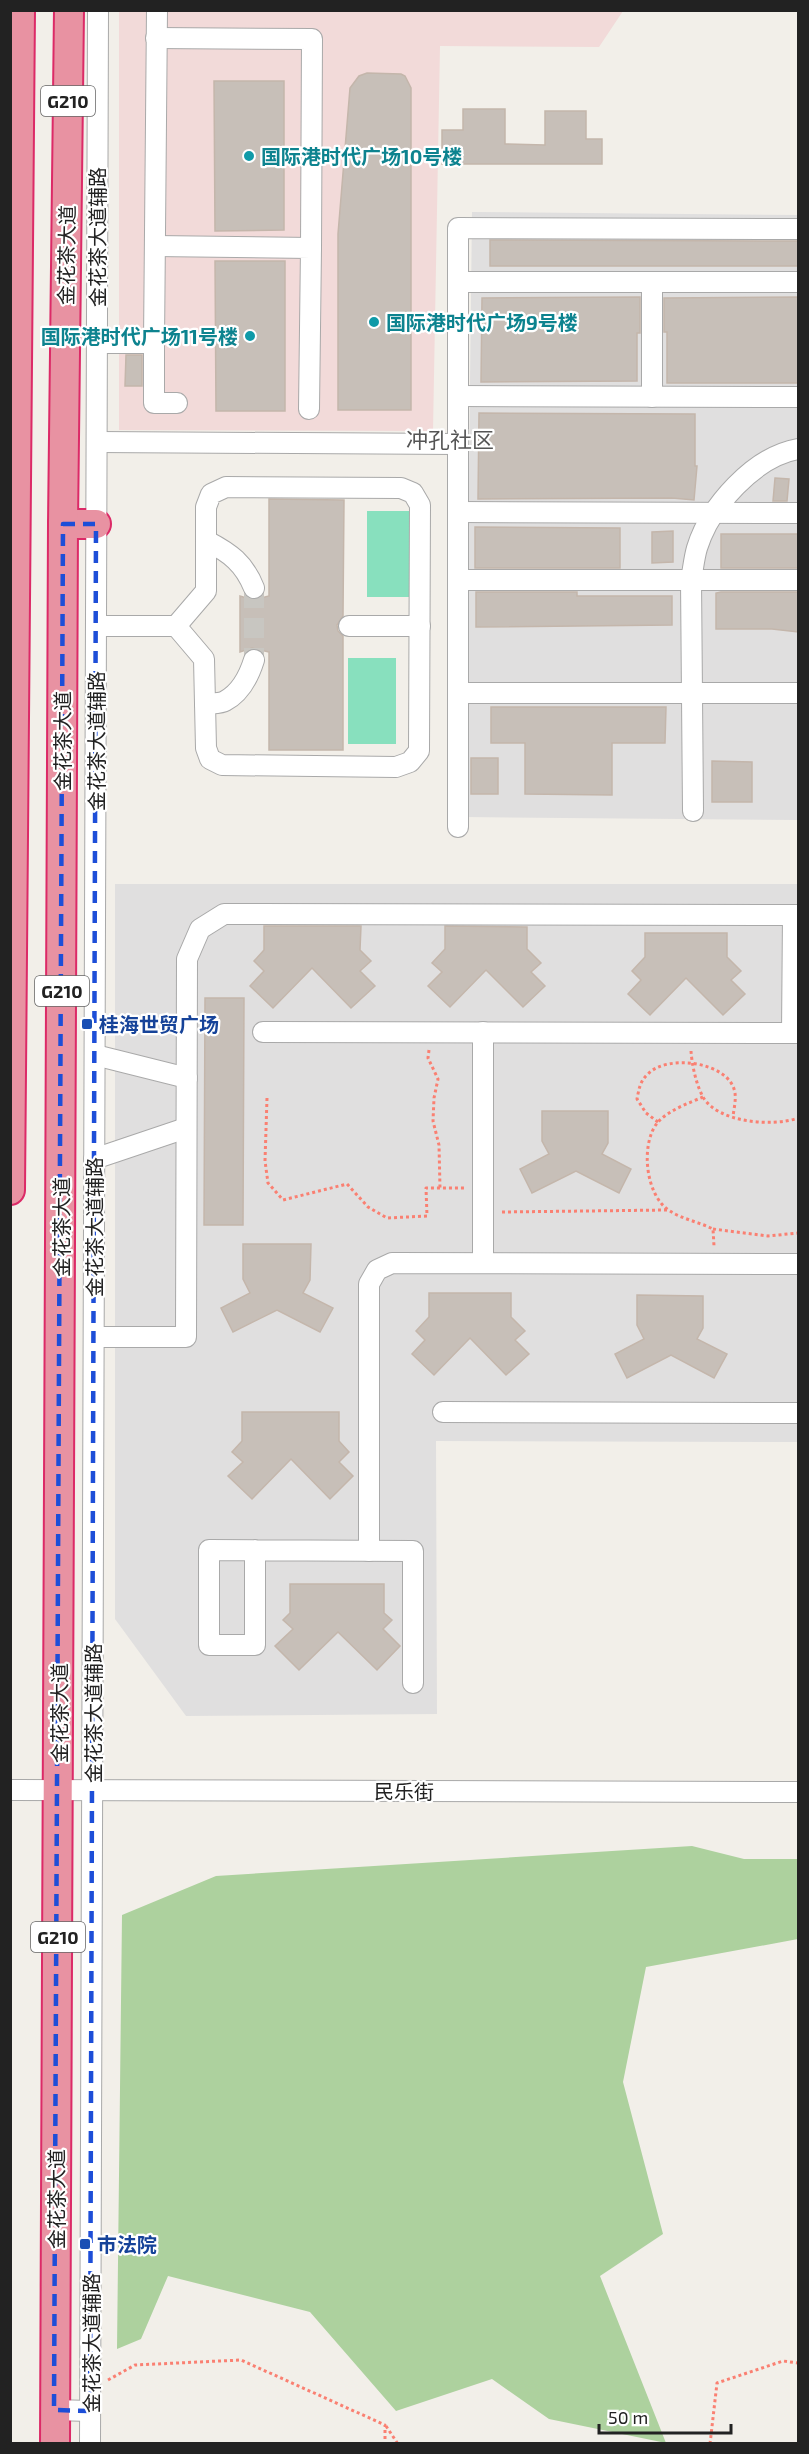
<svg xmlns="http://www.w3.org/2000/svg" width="809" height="2454" font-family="'Exo 2','Noto Sans SC',sans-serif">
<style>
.residential{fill:#e0dfdf}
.commercial{fill:#f2dad9}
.forest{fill:#add19e}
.pitch{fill:#88e0be}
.building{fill:#c7bfb8;stroke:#c4b6ab;stroke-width:1.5}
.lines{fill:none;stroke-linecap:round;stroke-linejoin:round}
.minor-tunnel{stroke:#c8c6c1;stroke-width:20;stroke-dasharray:20 10;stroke-linecap:butt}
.minor-casing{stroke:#a9a9a9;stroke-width:22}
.highway-casing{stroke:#dc2a67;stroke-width:32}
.path{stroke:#fa8072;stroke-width:3;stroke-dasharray:3 3;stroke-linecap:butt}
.minor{stroke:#fff;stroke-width:20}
.highway{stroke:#e892a2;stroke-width:28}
.marked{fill:none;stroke:#1d4ed8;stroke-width:4.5;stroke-dasharray:12 8;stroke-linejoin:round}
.culture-dot{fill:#0f9aa8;stroke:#fff;stroke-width:2}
.transit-dot{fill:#1a4fb4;stroke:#fff;stroke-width:2}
.labels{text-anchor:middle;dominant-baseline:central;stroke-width:4.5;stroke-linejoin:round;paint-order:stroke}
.shield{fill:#fff;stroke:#646464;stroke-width:1.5}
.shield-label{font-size:18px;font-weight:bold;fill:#222}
.culture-label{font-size:20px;font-weight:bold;fill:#0d838f;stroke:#fff;text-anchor:start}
.street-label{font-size:20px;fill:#222;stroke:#fff}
.transit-label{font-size:20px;font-weight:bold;fill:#164399;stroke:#fff;text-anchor:start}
.quarter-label{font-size:22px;fill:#555;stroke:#fff}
</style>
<rect width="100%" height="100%" fill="#f2efe9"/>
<g class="residential">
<polygon points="472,212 798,215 798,820 465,817"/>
<polygon points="115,884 798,884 798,1442 436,1441 437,1714 186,1716 115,1619"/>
</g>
<polygon class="commercial" points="119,11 623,11 599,47 440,46 433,431 119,430"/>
<polygon class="forest" points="692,1846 744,1859 798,1859 798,1939 646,1967 623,2082 663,2234 600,2276 666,2443 549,2419 492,2379 396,2411 310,2312 168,2276 141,2339 117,2349 122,1915 216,1876"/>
<g class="pitch">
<rect x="367" y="511" width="48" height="86"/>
<rect x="348" y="658" width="48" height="86"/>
</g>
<g class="building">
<polygon points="367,73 401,74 405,76 411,88 411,410 338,410 338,234 350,88 359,76"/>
<polygon points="214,81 284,81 284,230 215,231"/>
<polygon points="463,109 505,109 505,144 545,145 545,111 586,111 586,139 602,139 602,164 442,164 442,130 463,130"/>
<polygon points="490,240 798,241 798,266 490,266"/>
<polygon points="215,261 285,261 285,411 216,411"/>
<polygon points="640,297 640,333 637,333 637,381 481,382 482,298"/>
<polygon points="798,297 798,383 667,383 667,332 664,332 664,298"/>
<polygon points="126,355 142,355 142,386 125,386"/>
<polygon points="479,413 695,414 695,466 697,466 694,500 672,498 478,499"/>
<polygon points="775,478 789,479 787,501 773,501"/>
<polygon points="269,499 344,500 343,616 337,625 338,631 343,636 343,750 269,750 269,652 252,648 240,652 240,596 253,600 269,596"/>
<polygon points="475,527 620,528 620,568 475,568"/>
<polygon points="673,531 673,562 652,563 652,532"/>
<rect x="721" y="534" width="77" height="34"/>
<polygon points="476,592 577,592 577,596 672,596 672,625 476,627"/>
<polygon points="721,592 798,592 798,632 772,629 716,629 716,593"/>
<polygon points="491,707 666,707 665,743 612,743 612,795 525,794 525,743 491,743"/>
<rect x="471" y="758" width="27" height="36"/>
<polygon points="712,761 752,762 752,802 712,802"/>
<polygon points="264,926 361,926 360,950 371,961 360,971 375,986 351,1008 312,968 273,1008 250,986 264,971 254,961 264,950"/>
<polygon points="445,926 527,927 527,949 541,963 531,972 545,986 523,1007 486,970 450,1007 428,986 442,972 432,963 445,949"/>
<polygon points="645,933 727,933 727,957 741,971 731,980 745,994 723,1015 686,978 650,1015 628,994 641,980 632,971 645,957"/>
<polygon points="205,998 244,998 243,1225 204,1225"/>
<polygon points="542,1111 608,1111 608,1143 602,1154 631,1169 619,1193 576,1171 532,1193 520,1169 549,1154 542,1141"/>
<polygon points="243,1244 311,1244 310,1280 303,1293 333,1308 320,1332 277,1310 233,1332 221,1308 250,1293 243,1279"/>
<polygon points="429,1293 511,1293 511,1317 525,1331 515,1340 529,1354 506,1375 470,1338 434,1375 412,1354 425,1340 416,1331 429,1317"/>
<polygon points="637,1295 703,1296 703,1328 697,1339 727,1354 714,1378 671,1355 627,1378 615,1354 644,1339 637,1325"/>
<polygon points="242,1412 339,1412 339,1441 349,1452 339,1462 353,1476 330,1499 291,1459 252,1499 228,1476 243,1462 232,1452 242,1441"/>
<polygon points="290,1584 384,1584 384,1613 392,1620 383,1629 400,1646 377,1670 338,1632 299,1670 275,1646 293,1629 283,1620 290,1613"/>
</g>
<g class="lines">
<polyline class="minor-tunnel" points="254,588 254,660"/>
<g class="minor-casing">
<g id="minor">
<polyline points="156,38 312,39 311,248"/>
<polyline points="155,246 311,248 309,409"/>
<polyline points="458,282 798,282"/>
<polyline points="652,282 652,397"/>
<polyline points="97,343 154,343 154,403 177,403"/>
<polyline points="154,343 157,10"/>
<polyline points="458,396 798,397"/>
<polyline points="97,442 458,444"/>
<polygon points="226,487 401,488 413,493 420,505 419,751 410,762 396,767 222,765 210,759 206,748 204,659 176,626 206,591 206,507 211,494"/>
<polyline points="458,512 798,513"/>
<path d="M 207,541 C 230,553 244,563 254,588"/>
<polyline points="458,580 798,580"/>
<polyline points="96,626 176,626"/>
<polyline points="349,626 420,626"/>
<polyline points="458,693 798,693"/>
<path d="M 205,704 C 211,703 220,704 225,701 C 240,693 249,676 254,660"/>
<path d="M 693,811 L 691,580 C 693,570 694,558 697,548 C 710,506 754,457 798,449"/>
<polyline points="458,827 458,228 798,229"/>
<polyline points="793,915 792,1033 798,1033"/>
<polyline points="263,1032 792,1033"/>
<polyline points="95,1055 187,1078"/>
<polyline points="94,1159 186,1128"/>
<polyline points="483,1263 483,1032"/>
<polyline points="94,1337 186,1337 187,959 200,929 224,914 798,915"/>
<polyline points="443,1412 798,1413"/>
<polyline points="255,1550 255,1645 209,1645 209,1550 413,1551 413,1683"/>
<polyline points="369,1551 369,1284 377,1270 392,1263 798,1264"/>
<polyline points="10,1790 798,1792"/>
<polyline points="54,2410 90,2411"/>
<polyline points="90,2444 98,10"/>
</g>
</g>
<g class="highway-casing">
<g id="highway">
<polyline points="63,524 96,524"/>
<polyline points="10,1190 20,10"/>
<polyline points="55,2444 63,524 69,10"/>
</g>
</g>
<g class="path">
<polyline points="429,1050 428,1058 438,1079 434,1098 433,1121 439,1145 440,1188"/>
<path d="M 691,1051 C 692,1065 696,1084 703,1097 C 718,1123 773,1127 798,1118"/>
<path d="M 703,1097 C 689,1103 669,1110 658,1122 C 640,1143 645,1196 670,1211 C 682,1219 699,1222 713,1229 L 714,1246"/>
<polyline points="267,1098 265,1161 268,1183 283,1200 347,1184 368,1207 387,1218 427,1216 426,1188 466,1188"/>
<path d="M 658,1122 L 646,1113 L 637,1099 C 639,1089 640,1081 648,1074 C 666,1054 730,1061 735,1093 C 736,1100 734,1109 733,1116"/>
<polyline points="502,1212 668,1210"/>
<polyline points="713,1229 768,1236 798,1233"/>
<polyline points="108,2380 135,2365 241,2360 385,2425 385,2444"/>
<polyline points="386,2426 398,2444"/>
<polyline points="710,2444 717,2383 783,2361 798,2363"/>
</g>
<use href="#minor" class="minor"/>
<use href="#highway" class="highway"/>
</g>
<path class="marked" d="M 63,524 L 96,524 L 90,2411 L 54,2410 Z"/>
<g class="culture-dot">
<circle cx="249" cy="156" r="6"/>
<circle cx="374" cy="322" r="6"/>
<circle cx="250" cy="336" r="6"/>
</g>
<g class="transit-dot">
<rect x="81" y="1018" width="12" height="12" rx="3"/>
<rect x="79" y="2238" width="12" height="12" rx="3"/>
</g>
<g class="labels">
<g class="shield">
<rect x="41" y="86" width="54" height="30" rx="4.5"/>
<rect x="35" y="976" width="54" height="30" rx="4.5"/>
<rect x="31" y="1922" width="54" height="30" rx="4.5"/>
</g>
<g class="shield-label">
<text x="68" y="101">G210</text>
<text x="62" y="991">G210</text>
<text x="58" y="1937">G210</text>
</g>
<g class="culture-label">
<text x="261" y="156">国际港时代广场10号楼</text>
<text x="386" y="322">国际港时代广场9号楼</text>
<text x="238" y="336" text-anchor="end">国际港时代广场11号楼</text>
</g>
<g class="street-label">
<text transform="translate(97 237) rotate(-90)">金花茶大道辅路</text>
<text transform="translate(66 255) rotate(-89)">金花茶大道</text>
<text transform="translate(62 741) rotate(-90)">金花茶大道</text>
<text transform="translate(96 741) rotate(-90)">金花茶大道辅路</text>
<text transform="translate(61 1227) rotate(-90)">金花茶大道</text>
<text transform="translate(94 1227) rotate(-90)">金花茶大道辅路</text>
<text transform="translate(59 1713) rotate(-90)">金花茶大道</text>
<text transform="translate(93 1713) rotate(-90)">金花茶大道辅路</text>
<text x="404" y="1791">民乐街</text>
<text transform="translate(56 2199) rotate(-90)">金花茶大道</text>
<text transform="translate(91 2343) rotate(-90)">金花茶大道辅路</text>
</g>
<g class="transit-label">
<text x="99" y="1024">桂海世贸广场</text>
<text x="97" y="2244">巿法院</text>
</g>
<g class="quarter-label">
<text x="450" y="439">冲孔社区</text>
</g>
</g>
<rect width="809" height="2454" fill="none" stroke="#222222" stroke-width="24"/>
<path d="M599 2424v9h132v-9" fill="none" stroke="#222222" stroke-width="3"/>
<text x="608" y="2424" font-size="18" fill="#222222" stroke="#ffffff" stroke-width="4.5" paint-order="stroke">50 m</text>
</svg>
